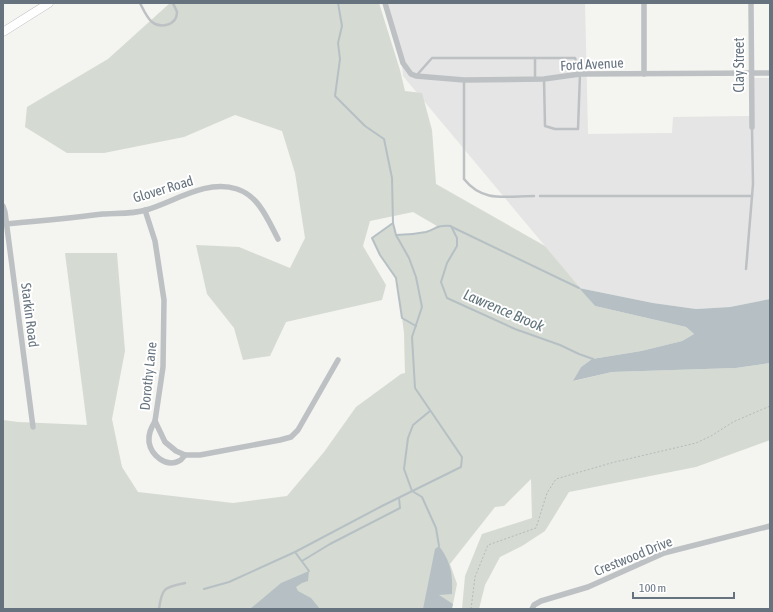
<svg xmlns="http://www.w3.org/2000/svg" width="773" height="612" font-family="'Asap Condensed',sans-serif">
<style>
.built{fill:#e4e5e4}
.green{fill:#d5dad2}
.water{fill:#b6c0c4}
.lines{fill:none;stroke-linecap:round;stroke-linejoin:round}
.stream{stroke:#b6c0c4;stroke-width:2}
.secondary-casing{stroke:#b2b6ba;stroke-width:9}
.path{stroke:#b7babc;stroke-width:1;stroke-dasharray:2 2;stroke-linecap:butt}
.lane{stroke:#bdc1c4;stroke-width:2.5}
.street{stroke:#bdc1c4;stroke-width:5.5}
.secondary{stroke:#fff;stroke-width:8}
.labels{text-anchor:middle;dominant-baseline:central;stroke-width:4;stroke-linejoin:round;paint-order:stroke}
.street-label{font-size:14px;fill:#66737f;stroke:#fff}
.water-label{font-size:15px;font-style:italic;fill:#61747c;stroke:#fff}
</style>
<rect width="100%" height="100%" fill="#f4f4f0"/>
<polygon class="built" points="383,3 585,3 588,134 672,133 673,117 751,116 752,78 770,78 770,299 730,307 696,309 653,303 579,288 545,246 403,76 402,65"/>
<path class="green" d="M 170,3 L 379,3 L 400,70 L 405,91 L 422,93 L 432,130 L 436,184 L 545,246 L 595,306 L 686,327 L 694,334 L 682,341 L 641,351 L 592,359 L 581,367 L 574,381 L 612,372 L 736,368 L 770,363 L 770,440 L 696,467 L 569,492 L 545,531 L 522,546 L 500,557 L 485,585 L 479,609 L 462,609 L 465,576 L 482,534 L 532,518 L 531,479 L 504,506 L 495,507 L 450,564 L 457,584 L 452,609 L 3,609 L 3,420 L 18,422 L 87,425 L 65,253 L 117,253 L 125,351 L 112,419 L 122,467 L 138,492 L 233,503 L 287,496 L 324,452 L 356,407 L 401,374 L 405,373 L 404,333 L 397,279 L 380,255 L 372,238 L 393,223 L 396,235 C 410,235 426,234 437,226 L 413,212 L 370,221 L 363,246 L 386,285 L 382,300 L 286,322 L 270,356 L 243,360 L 234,328 L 207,294 L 196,245 L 239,247 L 290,268 L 305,238 L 295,173 L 282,131 L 235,115 L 184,137 L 104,153 L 67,153 L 25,127 L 27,107 L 108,59 Z"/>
<g class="water">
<polygon points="579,288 653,303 696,309 730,307 770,299 770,363 736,368 612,372 573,381 581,367 592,359 641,351 682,341 694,334 686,327 595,306"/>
<path d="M 439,546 C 451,562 453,574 452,594 L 439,595 L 453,604 L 452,608 L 423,609 L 435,549 Z"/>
<polygon points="309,571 308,581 302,583 296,587 298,591 311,598 320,609 250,609 281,583"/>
</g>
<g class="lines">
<g class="stream">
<path d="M 338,3 L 342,26 L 338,43 L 340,59 L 335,96 L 365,126 L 384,139 L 392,178 L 393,223 L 396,235 C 406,235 416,234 426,232 C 438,228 436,225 451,226 L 457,238 L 457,246 L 447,263 L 441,282 L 447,298 L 515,329 L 560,345 L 579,354 L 593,359"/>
<polyline points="393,223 372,238 380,255 396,278 402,318 416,326"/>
<polyline points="452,227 579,288"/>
<polyline points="430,411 413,425 408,438 404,469 412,491 422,497 436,528 439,546"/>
<polyline points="295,552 309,571"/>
<polyline points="302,561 330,544 400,508 399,498"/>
<polyline points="204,589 229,582 295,552 382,506 461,467 462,457 415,388 412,337 422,307 416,277 409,258 396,235"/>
</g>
<g class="secondary-casing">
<polyline id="secondary" points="3,32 49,3"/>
</g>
<polyline class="path" points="471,609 475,577 488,545 536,528 547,493 556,479 611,463 696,443 711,436 733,422 770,406"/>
<g class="lane">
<path d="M 140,3 C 143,9 147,18 152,22 C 161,29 177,25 177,12 C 176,9 174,6 173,3"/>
<polyline points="535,58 535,78"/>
<polyline points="416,76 432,58 575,58 580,74 578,129 555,129 545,126 544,79"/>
<path d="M 464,80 L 464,179 C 483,203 506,196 534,196"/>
<polyline points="540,196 752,196"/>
<polyline points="746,269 753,184 752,128"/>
<path d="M 159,609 C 162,587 164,588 185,583"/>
</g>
<g class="street">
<polyline points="385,3 403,63 411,74 416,76 464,80 544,79 580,74 770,73"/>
<polyline points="751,3 752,127"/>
<polyline points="644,74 644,3"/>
<polyline points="3,206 5,212 33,427"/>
<polyline points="145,210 155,241 164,300 163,367 155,421 165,442 176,451 185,455 200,455 280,440 291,437 298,430 338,360"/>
<path d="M 6,224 C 39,221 71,218 103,214 C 117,213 133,214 146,210 C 174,202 206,179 237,189 C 259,196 268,220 278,239"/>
<path d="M 155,421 C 151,428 148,434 149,442 C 151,455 166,468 179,461 C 182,460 183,457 185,455"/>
<polyline points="532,609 534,605 541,601 588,587 664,553 770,526"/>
</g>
<use href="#secondary" class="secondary"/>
</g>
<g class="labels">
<g class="street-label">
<text transform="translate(592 64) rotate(-3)">Ford Avenue</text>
<text transform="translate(739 65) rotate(-90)">Clay Street</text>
<text transform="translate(163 189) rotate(-17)">Glover Road</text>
<text transform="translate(30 315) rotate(83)">Starkin Road</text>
<text transform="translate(148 376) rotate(-84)">Dorothy Lane</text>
<text transform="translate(633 556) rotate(-22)">Crestwood Drive</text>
</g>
<g class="water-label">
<text transform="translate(504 310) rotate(23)">Lawrence Brook</text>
</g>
</g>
<rect width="773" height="612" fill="none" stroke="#66737f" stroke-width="8"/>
<path d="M633 592v6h101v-6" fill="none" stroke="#66737f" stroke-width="2"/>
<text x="639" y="592" font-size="12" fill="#66737f" stroke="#ffffff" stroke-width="3" paint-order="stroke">100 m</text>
</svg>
